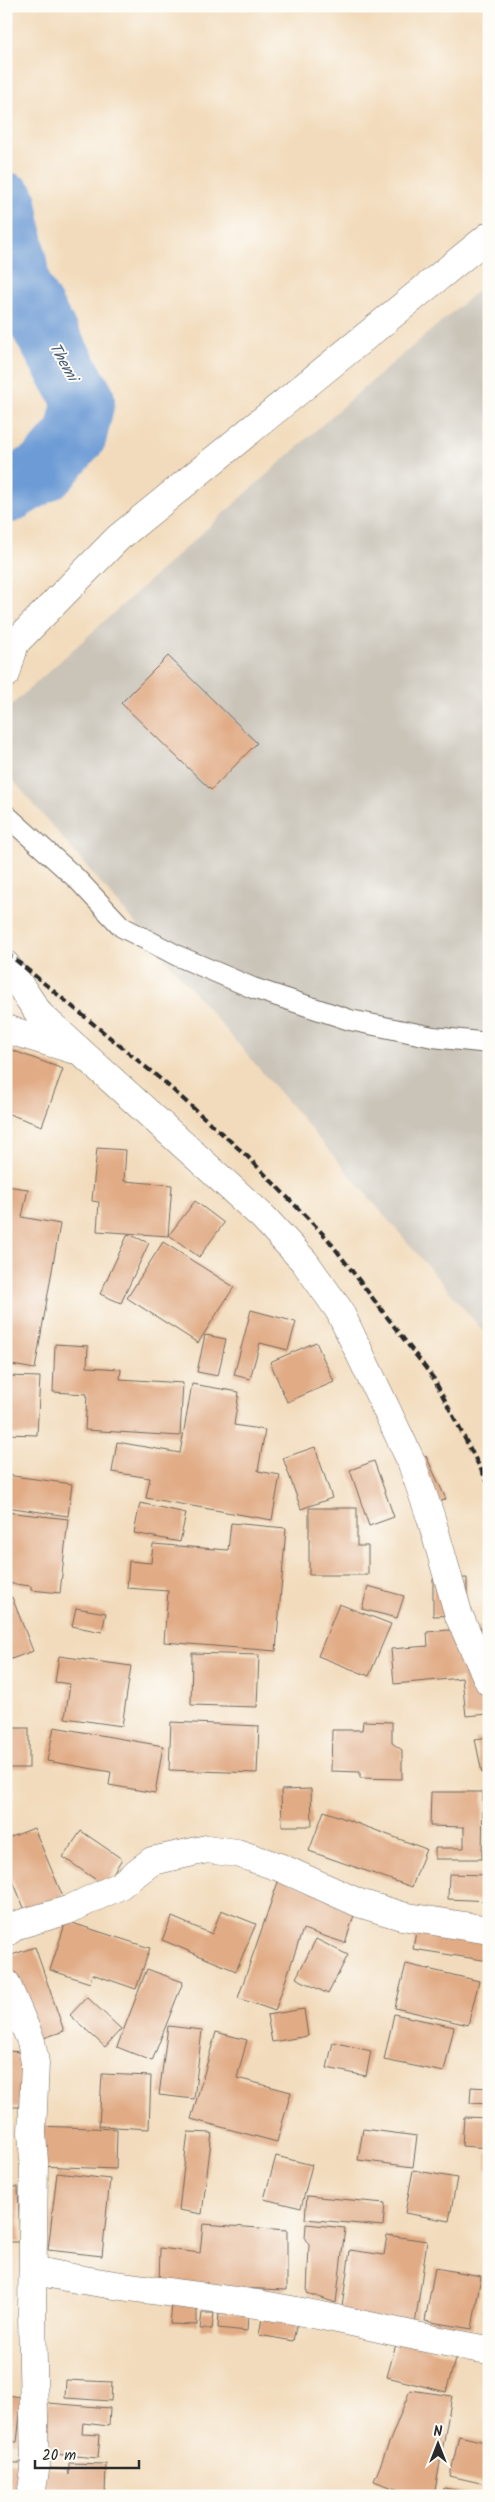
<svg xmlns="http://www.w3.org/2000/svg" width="495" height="2502" font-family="Kalam,sans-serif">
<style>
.industrial{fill:#c9c3b8}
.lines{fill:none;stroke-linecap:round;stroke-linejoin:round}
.river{stroke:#6d9bd5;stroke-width:62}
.building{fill:#e1ab85}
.service-casing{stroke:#71695e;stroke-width:22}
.minor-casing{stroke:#71695e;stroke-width:29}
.service{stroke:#fff;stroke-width:20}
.minor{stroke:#fff;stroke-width:28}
.rail{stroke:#2b2b2b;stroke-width:4;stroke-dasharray:8 4;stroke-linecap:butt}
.labels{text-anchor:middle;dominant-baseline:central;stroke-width:4;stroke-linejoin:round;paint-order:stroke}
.water-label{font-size:16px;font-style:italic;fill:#495d77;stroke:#fdfcf7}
</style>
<rect width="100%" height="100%" fill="#fdfcf7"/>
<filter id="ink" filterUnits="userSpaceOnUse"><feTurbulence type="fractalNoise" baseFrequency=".02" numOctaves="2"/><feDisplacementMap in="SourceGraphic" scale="10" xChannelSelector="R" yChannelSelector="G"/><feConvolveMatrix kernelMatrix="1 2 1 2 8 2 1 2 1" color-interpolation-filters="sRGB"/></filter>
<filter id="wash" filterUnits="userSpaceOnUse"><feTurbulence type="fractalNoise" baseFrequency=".0096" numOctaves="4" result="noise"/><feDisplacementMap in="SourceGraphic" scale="20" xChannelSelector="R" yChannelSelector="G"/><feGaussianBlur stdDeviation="1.12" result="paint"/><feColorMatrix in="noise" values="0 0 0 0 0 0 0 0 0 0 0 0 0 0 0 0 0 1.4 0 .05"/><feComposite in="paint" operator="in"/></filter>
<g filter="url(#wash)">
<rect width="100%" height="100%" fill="#f2dbbc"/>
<polygon class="industrial" points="489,281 489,1338 6,772 6,710 345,404"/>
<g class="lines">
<polyline class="river" points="6,203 20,287 84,400 76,435 47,469 6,493"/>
</g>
<g id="blocks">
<g class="building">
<polygon points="168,656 257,743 211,790 121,703"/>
<polygon points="6,1048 63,1069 42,1126 6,1113"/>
<polygon points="97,1148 126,1150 124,1181 172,1185 168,1236 97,1231 99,1202 92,1201"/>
<polygon points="6,1186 28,1189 22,1217 60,1224 35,1369 6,1364"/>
<polygon points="195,1201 224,1223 199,1257 169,1235"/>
<polygon points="128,1234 149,1243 121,1303 100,1294"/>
<polygon points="163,1242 234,1287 198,1343 127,1298"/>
<polygon points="251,1310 296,1322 288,1350 260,1343 250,1379 234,1375"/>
<polygon points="205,1335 226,1339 218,1376 197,1372"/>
<polygon points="316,1342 334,1382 287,1402 270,1362"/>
<polygon points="55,1344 88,1346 87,1367 121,1369 120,1379 183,1383 180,1436 85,1430 87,1394 53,1392"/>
<polygon points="6,1376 40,1377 37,1435 6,1434"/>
<polygon points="192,1384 239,1392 234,1425 265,1430 258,1471 280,1475 272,1520 146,1498 150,1478 112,1472 117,1442 180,1453"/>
<polygon points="315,1447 332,1498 301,1509 283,1458"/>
<polygon points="426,1456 446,1499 421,1510 401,1467"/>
<polygon points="374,1461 394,1517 369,1526 350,1470"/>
<polygon points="6,1475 72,1484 68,1516 6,1507"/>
<polygon points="140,1503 186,1513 180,1542 134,1533"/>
<polygon points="309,1508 357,1508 357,1546 368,1546 368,1575 309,1575"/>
<polygon points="6,1512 68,1519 60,1593 31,1590 31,1586 6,1583"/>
<polygon points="231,1523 286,1528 276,1651 164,1642 168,1591 127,1588 129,1561 151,1563 153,1544 228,1550"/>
<polygon points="467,1578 467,1615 433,1616 433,1579"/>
<polygon points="368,1586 404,1596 397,1618 362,1609"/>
<polygon points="12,1597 33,1651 6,1661 6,1599"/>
<polygon points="339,1604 391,1624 369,1676 318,1656"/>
<polygon points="76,1608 106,1613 102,1632 72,1626"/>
<polygon points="481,1627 486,1682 489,1682 489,1714 466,1716 462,1678 394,1684 391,1649 428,1646 427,1632"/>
<polygon points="192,1653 259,1655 257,1707 191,1705"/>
<polygon points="59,1656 131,1666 122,1726 65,1718 70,1684 55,1682"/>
<polygon points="363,1721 392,1722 392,1743 402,1750 402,1779 360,1778 360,1772 331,1771 332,1730 362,1730"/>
<polygon points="171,1722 259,1726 257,1773 169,1770"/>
<polygon points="54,1727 163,1746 155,1793 109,1785 111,1772 47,1761"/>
<rect x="6" y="1728" width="23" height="40"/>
<polygon points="489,1737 489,1772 482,1773 475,1739"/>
<polygon points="311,1789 312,1826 282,1826 281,1790"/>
<polygon points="431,1792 483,1792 482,1859 435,1859 435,1848 464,1848 464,1827 430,1826"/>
<polygon points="324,1811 426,1849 412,1887 309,1851"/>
<polygon points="34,1828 66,1904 29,1920 6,1864 6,1839"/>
<polygon points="81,1831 122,1859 105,1886 63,1857"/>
<polygon points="449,1874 489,1875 489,1901 448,1899"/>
<polygon points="279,1879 357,1906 345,1943 303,1929 275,2011 238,1998"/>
<polygon points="221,1910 256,1924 236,1971 162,1940 172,1917 212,1934"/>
<polygon points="418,1920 489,1932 489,1961 413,1949"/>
<polygon points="66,1921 150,1948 136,1989 92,1974 90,1983 50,1970"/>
<polygon points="316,1939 348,1955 328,1994 296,1978"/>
<polygon points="35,1947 64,2031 35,2041 6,1959 6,1957"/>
<polygon points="406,1964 479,1981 468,2025 395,2008"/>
<polygon points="147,1969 183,1982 152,2061 117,2047"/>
<polygon points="87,1997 121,2029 105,2047 70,2015"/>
<polygon points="304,2009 308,2036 272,2042 267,2015"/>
<polygon points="394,2014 454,2027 444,2072 384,2060"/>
<polygon points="168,2026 202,2030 194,2099 159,2095"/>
<polygon points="216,2032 247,2040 237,2078 291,2092 277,2142 191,2119"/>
<polygon points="333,2042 371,2051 366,2076 327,2068"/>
<polygon points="6,2051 22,2052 19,2107 6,2107"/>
<polygon points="102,2074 151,2076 149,2129 99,2126"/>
<polygon points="471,2087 489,2088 489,2104 470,2103"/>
<polygon points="464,2117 489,2118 489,2148 462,2146"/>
<polygon points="38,2126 117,2129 116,2169 37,2166"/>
<polygon points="363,2129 417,2136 413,2167 358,2160"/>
<polygon points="188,2132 212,2133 202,2214 179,2210"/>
<polygon points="487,2152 489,2152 489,2170 486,2170"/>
<polygon points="276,2156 312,2165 301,2208 264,2199"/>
<polygon points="413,2170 457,2178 449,2221 405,2213"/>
<polygon points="57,2173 110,2179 102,2256 48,2250"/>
<polygon points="6,2187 18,2187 20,2242 6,2242"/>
<polygon points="307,2196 385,2203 383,2226 305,2219"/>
<polygon points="203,2224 287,2230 287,2290 159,2285 160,2248 200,2253"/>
<polygon points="306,2224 345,2228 336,2303 307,2293 309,2245 305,2239"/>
<polygon points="387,2235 427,2241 415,2325 341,2314 350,2250 384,2255"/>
<polygon points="435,2268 481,2276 472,2329 425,2321"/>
<polygon points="486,2284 489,2284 489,2344 487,2344"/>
<polygon points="172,2304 197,2305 197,2325 170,2324"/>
<polygon points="219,2312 248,2314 247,2331 218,2328"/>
<polygon points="202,2313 214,2313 212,2329 200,2329"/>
<polygon points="262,2318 297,2323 293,2341 259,2335"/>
<polygon points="397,2340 456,2356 446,2392 387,2377"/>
<polygon points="66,2380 112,2382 111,2401 65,2398"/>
<polygon points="410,2390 452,2396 434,2496 415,2496 374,2481"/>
<polygon points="6,2395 22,2397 17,2442 6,2441"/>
<polygon points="48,2403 110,2408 109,2426 83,2423 82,2434 100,2435 98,2458 43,2453"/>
<polygon points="459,2436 489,2443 489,2485 450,2476"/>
<polygon points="6,2462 29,2464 21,2496 6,2496"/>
<polygon points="69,2463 106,2464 105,2496 43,2496 46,2468 68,2470 69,2475"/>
<polygon points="444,2488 485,2495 485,2496 442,2496"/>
</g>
</g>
</g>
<g filter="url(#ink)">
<use href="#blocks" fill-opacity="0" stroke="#71695e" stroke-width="1"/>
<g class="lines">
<g class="service-casing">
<polyline id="service" points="6,815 77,879 122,927 178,956 253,988 350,1020 433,1037 489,1043"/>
</g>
<g class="minor-casing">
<g id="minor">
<polyline points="6,674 15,643 118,538 489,236"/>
<polyline points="6,965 40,1015 264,1218 304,1261 339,1310 411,1461 431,1518 459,1616 489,1682"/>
<polyline points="6,1029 72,1049"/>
<polyline points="6,1933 17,1925 68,1910 119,1886 152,1861 207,1849 237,1853 279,1867 359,1903 402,1916 489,1930"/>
<polyline points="6,1983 31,2041 35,2063 32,2132 34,2162 32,2313 35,2470 31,2496"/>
<path d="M 33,2270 C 111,2288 190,2293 269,2306 C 343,2318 415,2338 489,2350"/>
</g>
</g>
<use href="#service" class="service"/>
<use href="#minor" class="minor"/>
<polyline class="rail" points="6,952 164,1082 247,1156 327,1238 434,1379 489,1485"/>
</g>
</g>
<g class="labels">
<g class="water-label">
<text transform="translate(63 362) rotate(60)">Themi</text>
</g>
</g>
<rect width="495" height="2502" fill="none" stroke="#fdfcf7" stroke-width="25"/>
<g transform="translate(438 2444)" stroke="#fdfcf7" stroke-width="4" paint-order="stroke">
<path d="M0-4L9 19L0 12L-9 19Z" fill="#2b2b2b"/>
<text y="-8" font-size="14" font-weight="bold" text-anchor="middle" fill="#2b2b2b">N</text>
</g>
<path d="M35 2460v8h104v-8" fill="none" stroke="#2b2b2b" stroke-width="2.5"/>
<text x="42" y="2460" font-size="15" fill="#2b2b2b" stroke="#fdfcf7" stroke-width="4" paint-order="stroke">20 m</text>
</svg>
